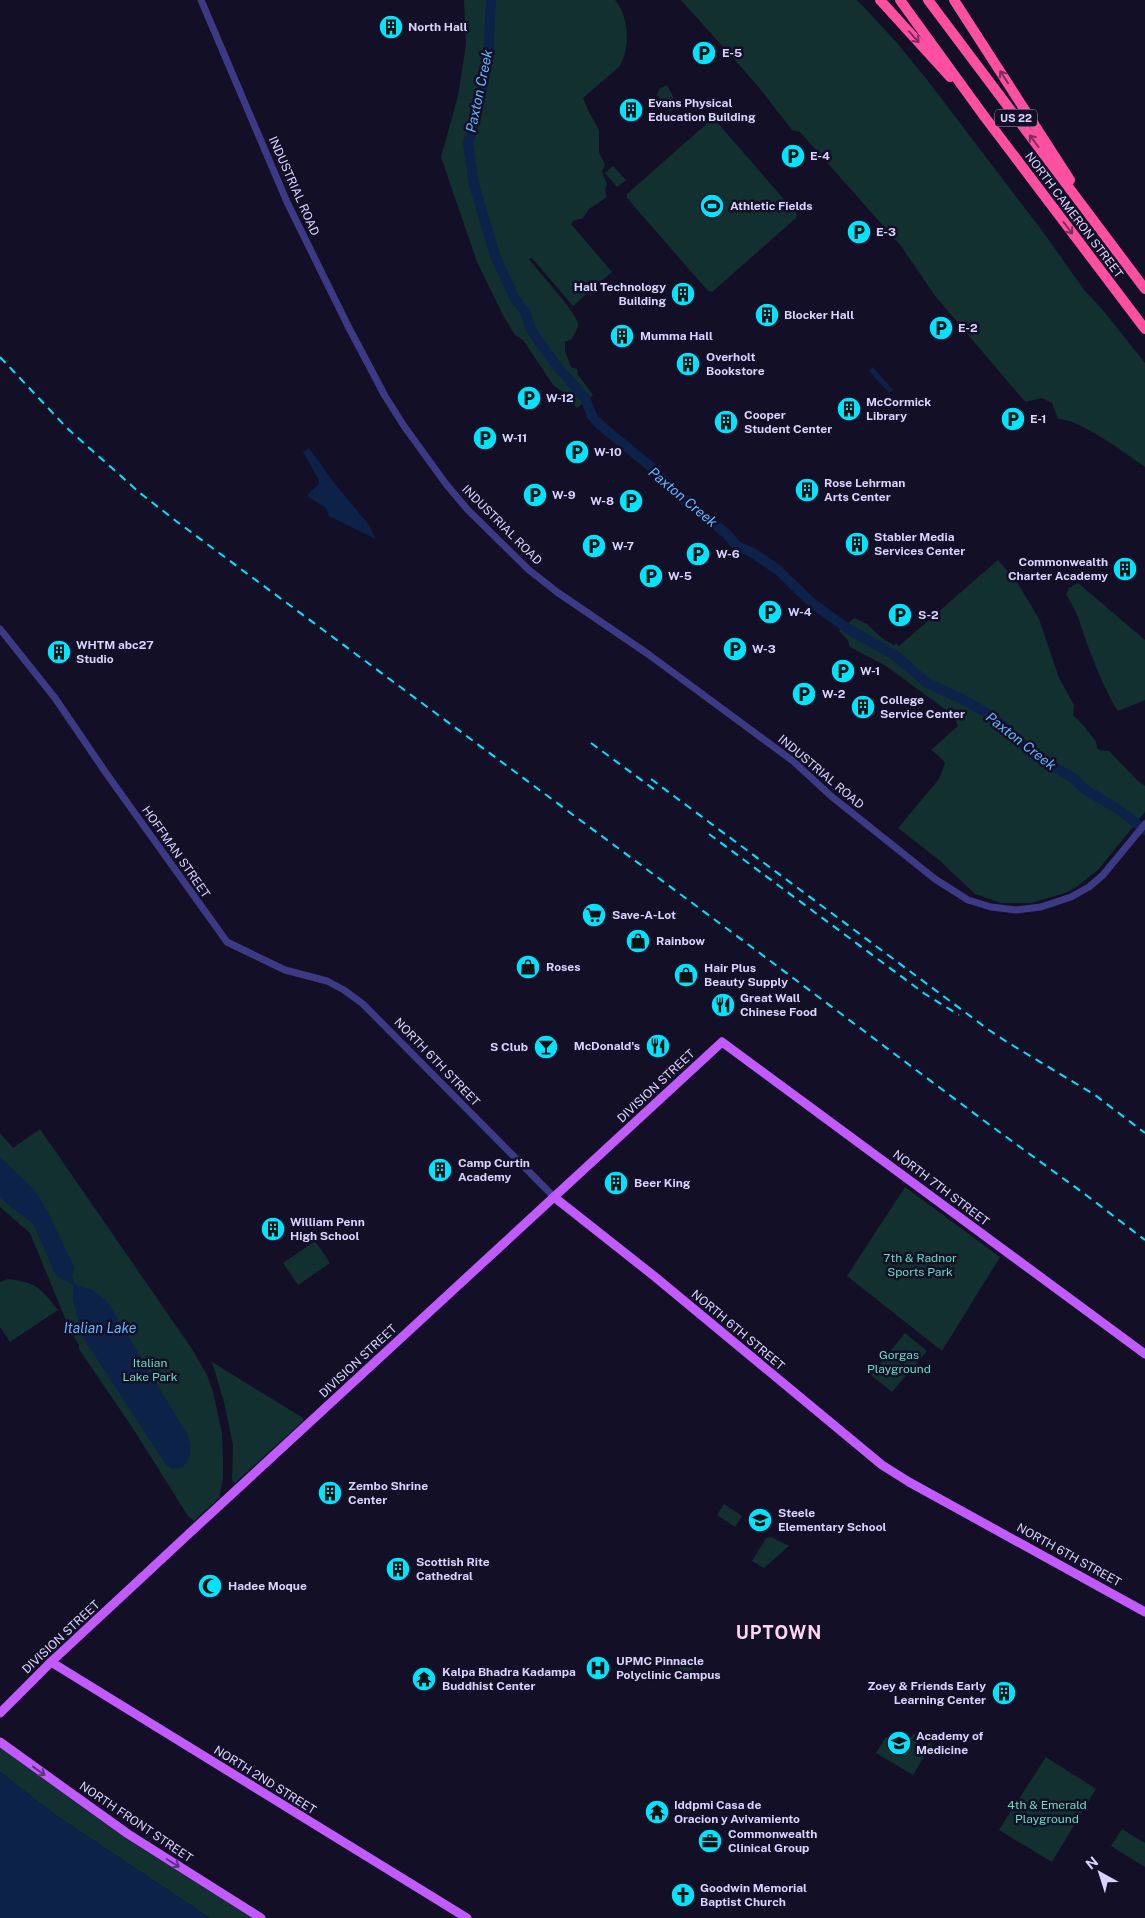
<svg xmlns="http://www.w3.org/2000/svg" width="1145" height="1918" font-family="'Public Sans',sans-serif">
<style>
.green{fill:#12302f}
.water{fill:#0c2248}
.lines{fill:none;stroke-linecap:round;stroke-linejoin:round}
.river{stroke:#0c2248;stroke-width:10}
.minor{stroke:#3d3a85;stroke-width:7}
.major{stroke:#c25bff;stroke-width:9}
.highway{stroke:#ff4fa3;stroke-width:10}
.rail{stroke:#00e5ff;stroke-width:2;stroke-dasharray:8 6;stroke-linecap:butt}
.oneway{stroke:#7d2c5e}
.oneway2{stroke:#623188}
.labels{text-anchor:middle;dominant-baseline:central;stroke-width:5;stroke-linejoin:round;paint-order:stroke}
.shield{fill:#130f26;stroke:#9e99be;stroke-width:1}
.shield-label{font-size:11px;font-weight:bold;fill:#d9d4ff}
.poi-label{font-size:12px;font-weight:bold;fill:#d9d4ff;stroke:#130f26;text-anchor:start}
.street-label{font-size:12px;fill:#d9d4ff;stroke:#130f26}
.park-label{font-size:12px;fill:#5fe0c0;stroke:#130f26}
.water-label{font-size:14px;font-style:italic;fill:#62b6ff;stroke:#130f26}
.district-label{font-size:18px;font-weight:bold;letter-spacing:1px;fill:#ffd6f0;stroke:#130f26}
</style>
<rect width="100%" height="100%" fill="#130f26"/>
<g class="green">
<path d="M 464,0 L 615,0 C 629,16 631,49 619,67 L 583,98 L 589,112 L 599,130 L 599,152 L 605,165 L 602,172 L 607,184 L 605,190 L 607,197 L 589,209 L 583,218 L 573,221 L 571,224 L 612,272 L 573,306 L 532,258 L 529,259 C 537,270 579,315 578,325 C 578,330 573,335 572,339 L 565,342 L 565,351 L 571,367 L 577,369 L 578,375 L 593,395 L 577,408 L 569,401 L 564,393 L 553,385 L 523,340 L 515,335 L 504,317 L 477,262 L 441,157 L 458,96 L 466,44 Z"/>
<path d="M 681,0 L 857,0 L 863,6 L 898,44 L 928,81 L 1043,232 L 1085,291 L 1102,309 L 1145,363 L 1145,467 C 1126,454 1080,419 1058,419 L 1052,403 L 1042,398 L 1026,402 L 1021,397 L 936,297 L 901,246 L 800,132 L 792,130 L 757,85 Z"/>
<polygon points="667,85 677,104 670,112 657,95 660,88"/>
<polygon points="711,120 715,120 797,214 796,218 712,292 708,291 627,198 627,194"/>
<polygon points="613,166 626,180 617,187 605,173"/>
<polygon points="998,560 1017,582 1039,619 1059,678 1074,705 1073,715 1084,726 1096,742 1097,748 1099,750 1109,751 1138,781 1145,786 1145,812 1098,870 1075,888 1065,893 1031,903 1001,903 975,894 939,860 898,828 939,779 945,763 940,757 931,750 958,726 953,715 886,666 850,647 847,639 839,631 854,618 867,624 883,639 894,645 896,643 899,646"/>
<path d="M 1078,583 L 1145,640 L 1145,700 L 1118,711 C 1106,693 1094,662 1086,641 C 1081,625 1076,608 1066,595 L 1069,588 Z"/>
<polygon points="40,1129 192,1349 207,1375 213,1392 222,1433 223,1458 223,1478 219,1498 194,1521 188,1516 132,1427 79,1349 79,1345 69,1328 30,1233 0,1207 0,1133 13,1148"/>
<polygon points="905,1187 1000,1257 942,1351 847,1276"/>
<polygon points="315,1241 330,1263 298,1285 283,1263"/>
<path d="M 8,1279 C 37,1283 40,1287 58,1310 L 10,1342 L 0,1327 L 0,1282 Z"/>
<polygon points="905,1333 927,1351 892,1392 871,1375"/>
<polygon points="212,1362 303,1418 303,1421 235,1483 232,1480 233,1445 224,1402"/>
<polygon points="724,1504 742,1516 735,1527 717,1515"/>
<polygon points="771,1537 789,1546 764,1568 752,1561 766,1538"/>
<polygon points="689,1656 697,1661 687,1678 682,1675 678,1666"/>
<polygon points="913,1734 915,1735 912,1740 926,1748 929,1743 932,1744 913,1775 876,1753 886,1737 904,1748"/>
<polygon points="0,1747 125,1838 255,1918 210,1918 57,1816 0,1772"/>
<polygon points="1046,1757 1096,1789 1052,1862 999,1830"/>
<polygon points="1122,1829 1145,1843 1145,1867 1111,1846"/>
</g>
<g class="water">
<polygon points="873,367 893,390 889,393 869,371"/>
<polygon points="309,448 338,488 369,525 376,539 329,516 325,507 308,497 308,494 319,484 319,480 303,452"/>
<path d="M 0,1157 L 34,1189 L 48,1212 L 74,1267 L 72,1277 L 75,1284 L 93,1290 L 107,1301 L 187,1434 C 192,1446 192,1457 183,1467 L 173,1469 L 166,1465 L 82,1336 L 73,1299 L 73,1285 C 67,1280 60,1280 55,1274 L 34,1225 L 0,1198 Z"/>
<polygon points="0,1772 57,1816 210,1918 0,1918"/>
</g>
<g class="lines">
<polyline class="river" points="491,0 488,60 477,112 468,144 474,184 495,256 515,299 526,313 530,328 541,344 555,364 585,398 592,416 600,425 650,466 681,498 727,534 737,546 753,553 778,570 812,603 848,629 895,655 927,683 962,699 992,716 1036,756 1073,778 1086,790 1118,809 1145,830"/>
<g class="minor">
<polyline points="201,0 287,202 348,326 385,396 404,426 446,484 467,509 529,570 557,592 648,654 793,761 831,796 935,879 968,900 991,907 1016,910 1041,907 1071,897 1089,887 1103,875 1145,824"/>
<polyline points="0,629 55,698 106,773 227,942 285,970 327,981 344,990 363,1004 554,1197"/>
</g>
<g class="major">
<polyline points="554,1197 654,1276 882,1465 909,1482 1145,1612"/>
<polyline points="51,1662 467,1918"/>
<polyline points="0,1713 51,1662 194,1529 722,1042 1145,1354"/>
<polyline points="0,1742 128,1834 261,1918"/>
</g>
<g class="highway">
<polyline points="880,0 950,77"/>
<polyline points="900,0 984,116 1145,329"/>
<polyline points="928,0 1145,289"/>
<polyline points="954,0 1070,180"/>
</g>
<g class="rail">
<polyline points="0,357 68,429 140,493 176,521 749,945 983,1120 1086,1195 1145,1240"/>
<polyline points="591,743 655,790"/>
<polyline points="651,779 989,1030 1007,1042 1095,1095 1145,1133"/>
<polyline points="709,834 925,994 959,1015"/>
</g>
</g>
<defs><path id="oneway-shaft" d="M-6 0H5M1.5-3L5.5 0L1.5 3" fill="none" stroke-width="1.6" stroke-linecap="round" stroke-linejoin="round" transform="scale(1.25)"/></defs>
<g class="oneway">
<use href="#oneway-shaft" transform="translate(914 37) rotate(48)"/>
<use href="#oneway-shaft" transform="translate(1004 77) rotate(-123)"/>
<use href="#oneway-shaft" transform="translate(1034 141) rotate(-127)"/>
<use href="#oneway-shaft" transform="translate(1068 228) rotate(53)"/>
</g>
<g class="oneway2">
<use href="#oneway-shaft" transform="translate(39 1771) rotate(36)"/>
<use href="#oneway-shaft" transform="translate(173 1863) rotate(32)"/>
</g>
<defs>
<g id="building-disc" transform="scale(1.25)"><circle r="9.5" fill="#00e5ff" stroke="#130f26"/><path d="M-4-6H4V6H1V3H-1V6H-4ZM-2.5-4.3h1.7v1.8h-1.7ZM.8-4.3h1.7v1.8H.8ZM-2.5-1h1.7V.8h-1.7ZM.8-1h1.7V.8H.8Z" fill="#111"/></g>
<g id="parking-disc" transform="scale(1.25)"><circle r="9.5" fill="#00e5ff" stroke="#130f26"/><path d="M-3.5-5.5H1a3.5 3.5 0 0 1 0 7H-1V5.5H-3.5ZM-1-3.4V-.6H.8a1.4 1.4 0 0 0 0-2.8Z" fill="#111"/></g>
<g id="stadium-disc" transform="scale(1.25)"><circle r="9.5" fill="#00e5ff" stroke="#130f26"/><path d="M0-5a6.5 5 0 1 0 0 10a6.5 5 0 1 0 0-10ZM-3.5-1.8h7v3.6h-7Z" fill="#111"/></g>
<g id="supermarket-disc" transform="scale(1.25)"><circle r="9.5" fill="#00e5ff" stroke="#130f26"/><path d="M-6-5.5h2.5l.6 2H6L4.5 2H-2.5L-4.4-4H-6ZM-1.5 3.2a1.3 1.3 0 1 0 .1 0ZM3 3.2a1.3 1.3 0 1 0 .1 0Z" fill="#111"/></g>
<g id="shop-disc" transform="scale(1.25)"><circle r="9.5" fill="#00e5ff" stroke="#130f26"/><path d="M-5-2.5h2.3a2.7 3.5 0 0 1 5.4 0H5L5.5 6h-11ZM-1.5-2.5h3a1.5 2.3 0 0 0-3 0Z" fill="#111"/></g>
<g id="restaurant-disc" transform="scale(1.25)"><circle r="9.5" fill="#00e5ff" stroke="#130f26"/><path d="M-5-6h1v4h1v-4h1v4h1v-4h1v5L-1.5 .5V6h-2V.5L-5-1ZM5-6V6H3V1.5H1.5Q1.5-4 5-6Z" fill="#111"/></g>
<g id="bar-disc" transform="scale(1.25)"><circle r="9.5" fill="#00e5ff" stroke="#130f26"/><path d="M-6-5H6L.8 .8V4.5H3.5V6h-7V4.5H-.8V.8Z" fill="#111"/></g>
<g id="school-disc" transform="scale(1.25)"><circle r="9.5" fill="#00e5ff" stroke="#130f26"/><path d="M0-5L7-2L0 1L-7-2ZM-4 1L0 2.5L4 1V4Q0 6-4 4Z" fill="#111"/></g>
<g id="mosque-disc" transform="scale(1.25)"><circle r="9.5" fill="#00e5ff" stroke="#130f26"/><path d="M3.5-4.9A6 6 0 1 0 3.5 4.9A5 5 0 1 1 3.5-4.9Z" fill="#111"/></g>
<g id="hospital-disc" transform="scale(1.25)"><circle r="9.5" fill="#00e5ff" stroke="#130f26"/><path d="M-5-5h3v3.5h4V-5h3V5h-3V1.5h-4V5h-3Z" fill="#111"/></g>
<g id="temple-disc" transform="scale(1.25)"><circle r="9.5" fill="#00e5ff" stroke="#130f26"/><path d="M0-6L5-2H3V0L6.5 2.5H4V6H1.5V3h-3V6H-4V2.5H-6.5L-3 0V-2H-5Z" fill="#111"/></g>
<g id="office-disc" transform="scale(1.25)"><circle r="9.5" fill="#00e5ff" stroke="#130f26"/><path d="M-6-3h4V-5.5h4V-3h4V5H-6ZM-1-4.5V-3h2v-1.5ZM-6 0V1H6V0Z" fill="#111"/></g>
<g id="church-disc" transform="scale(1.25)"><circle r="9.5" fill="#00e5ff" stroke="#130f26"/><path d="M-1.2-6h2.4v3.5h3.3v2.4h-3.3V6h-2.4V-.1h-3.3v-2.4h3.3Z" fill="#111"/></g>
</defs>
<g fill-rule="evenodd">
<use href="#building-disc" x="391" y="27"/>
<use href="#parking-disc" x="704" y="53"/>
<use href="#building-disc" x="631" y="110"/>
<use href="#parking-disc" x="793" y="156"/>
<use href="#stadium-disc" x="712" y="206"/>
<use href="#parking-disc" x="859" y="232"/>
<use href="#building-disc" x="683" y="294"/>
<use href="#building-disc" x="767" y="315"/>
<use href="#parking-disc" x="941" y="328"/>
<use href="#building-disc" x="622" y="336"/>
<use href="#building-disc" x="688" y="364"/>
<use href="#parking-disc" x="529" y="398"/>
<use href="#building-disc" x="849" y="409"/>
<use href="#parking-disc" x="1013" y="419"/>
<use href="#building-disc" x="726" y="422"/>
<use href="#parking-disc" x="485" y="438"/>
<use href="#parking-disc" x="577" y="452"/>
<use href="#building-disc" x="807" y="490"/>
<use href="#parking-disc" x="535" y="495"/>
<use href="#parking-disc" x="631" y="501"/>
<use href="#building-disc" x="857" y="544"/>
<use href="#parking-disc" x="594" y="546"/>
<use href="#parking-disc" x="698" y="554"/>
<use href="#building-disc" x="1125" y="569"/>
<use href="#parking-disc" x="651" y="576"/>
<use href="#parking-disc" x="770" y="612"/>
<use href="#parking-disc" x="900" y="615"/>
<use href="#parking-disc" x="735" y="649"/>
<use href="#building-disc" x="59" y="652"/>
<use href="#parking-disc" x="843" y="671"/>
<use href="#parking-disc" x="804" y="694"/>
<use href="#building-disc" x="863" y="707"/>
<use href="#supermarket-disc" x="594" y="915"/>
<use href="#shop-disc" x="638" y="941"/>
<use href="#shop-disc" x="528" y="967"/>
<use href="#shop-disc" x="686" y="975"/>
<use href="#restaurant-disc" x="723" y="1005"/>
<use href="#restaurant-disc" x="658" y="1046"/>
<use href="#bar-disc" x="546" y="1047"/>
<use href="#building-disc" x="440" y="1170"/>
<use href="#building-disc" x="616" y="1183"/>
<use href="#building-disc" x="273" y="1229"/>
<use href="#building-disc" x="330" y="1493"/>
<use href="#school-disc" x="760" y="1520"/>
<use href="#building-disc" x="398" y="1569"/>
<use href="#mosque-disc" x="210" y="1586"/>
<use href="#hospital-disc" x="598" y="1668"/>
<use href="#temple-disc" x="424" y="1679"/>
<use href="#building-disc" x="1004" y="1693"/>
<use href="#school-disc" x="899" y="1743"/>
<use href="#temple-disc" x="657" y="1812"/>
<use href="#office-disc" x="710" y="1841"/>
<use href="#church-disc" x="683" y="1895"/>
</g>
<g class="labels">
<rect class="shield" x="995" y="109.5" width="42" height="17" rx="4"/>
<g class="shield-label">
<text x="1016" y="118">US 22</text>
</g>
<g class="poi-label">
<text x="408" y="27">North Hall</text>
<text x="722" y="53">E-5</text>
<text x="648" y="103">Evans Physical<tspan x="648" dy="14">Education Building</tspan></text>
<text x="810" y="156">E-4</text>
<text x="730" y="206">Athletic Fields</text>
<text x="876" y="232">E-3</text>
<text x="666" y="287" text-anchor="end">Hall Technology<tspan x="666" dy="14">Building</tspan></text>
<text x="784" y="315">Blocker Hall</text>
<text x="958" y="328">E-2</text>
<text x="640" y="336">Mumma Hall</text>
<text x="706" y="357">Overholt<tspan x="706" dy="14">Bookstore</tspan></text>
<text x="546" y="398">W-12</text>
<text x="866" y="402">McCormick<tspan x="866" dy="14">Library</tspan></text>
<text x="744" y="415">Cooper<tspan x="744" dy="14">Student Center</tspan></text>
<text x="1030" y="419">E-1</text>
<text x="502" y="438">W-11</text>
<text x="594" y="452">W-10</text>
<text x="824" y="483">Rose Lehrman<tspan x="824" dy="14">Arts Center</tspan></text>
<text x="552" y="495">W-9</text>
<text x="614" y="501" text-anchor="end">W-8</text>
<text x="874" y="537">Stabler Media<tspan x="874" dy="14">Services Center</tspan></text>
<text x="612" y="546">W-7</text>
<text x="716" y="554">W-6</text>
<text x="1108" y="562" text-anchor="end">Commonwealth<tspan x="1108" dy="14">Charter Academy</tspan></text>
<text x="668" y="576">W-5</text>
<text x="788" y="612">W-4</text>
<text x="918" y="615">S-2</text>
<text x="76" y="645">WHTM abc27<tspan x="76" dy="14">Studio</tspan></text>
<text x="752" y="649">W-3</text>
<text x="860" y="671">W-1</text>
<text x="822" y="694">W-2</text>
<text x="880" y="700">College<tspan x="880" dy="14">Service Center</tspan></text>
<text x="612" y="915">Save-A-Lot</text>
<text x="656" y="941">Rainbow</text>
<text x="546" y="967">Roses</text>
<text x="704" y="968">Hair Plus<tspan x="704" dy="14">Beauty Supply</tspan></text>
<text x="740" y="998">Great Wall<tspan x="740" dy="14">Chinese Food</tspan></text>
<text x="640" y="1046" text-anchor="end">McDonald's</text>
<text x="528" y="1047" text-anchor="end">S Club</text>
<text x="458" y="1163">Camp Curtin<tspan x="458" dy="14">Academy</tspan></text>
<text x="634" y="1183">Beer King</text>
<text x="290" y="1222">William Penn<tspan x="290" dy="14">High School</tspan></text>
<text x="348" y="1486">Zembo Shrine<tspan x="348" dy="14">Center</tspan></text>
<text x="778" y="1513">Steele<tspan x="778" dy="14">Elementary School</tspan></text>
<text x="416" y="1562">Scottish Rite<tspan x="416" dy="14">Cathedral</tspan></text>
<text x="228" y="1586">Hadee Moque</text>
<text x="616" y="1661">UPMC Pinnacle<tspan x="616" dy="14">Polyclinic Campus</tspan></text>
<text x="442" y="1672">Kalpa Bhadra Kadampa<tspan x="442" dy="14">Buddhist Center</tspan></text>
<text x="986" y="1686" text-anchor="end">Zoey &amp; Friends Early<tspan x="986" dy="14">Learning Center</tspan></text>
<text x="916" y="1736">Academy of<tspan x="916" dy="14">Medicine</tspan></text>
<text x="674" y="1805">Iddpmi Casa de<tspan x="674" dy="14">Oracion y Avivamiento</tspan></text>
<text x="728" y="1834">Commonwealth<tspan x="728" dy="14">Clinical Group</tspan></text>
<text x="700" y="1888">Goodwin Memorial<tspan x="700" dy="14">Baptist Church</tspan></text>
</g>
<g class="street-label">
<text transform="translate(294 186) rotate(66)">INDUSTRIAL ROAD</text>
<text transform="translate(1074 215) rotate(53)">NORTH CAMERON STREET</text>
<text transform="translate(502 525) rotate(45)">INDUSTRIAL ROAD</text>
<text transform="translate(821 772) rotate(40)">INDUSTRIAL ROAD</text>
<text transform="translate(176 852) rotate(55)">HOFFMAN STREET</text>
<text transform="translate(437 1062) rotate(46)">NORTH 6TH STREET</text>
<text transform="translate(656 1086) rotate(-43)">DIVISION STREET</text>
<text transform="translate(941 1188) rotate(37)">NORTH 7TH STREET</text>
<text transform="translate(738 1330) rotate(40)">NORTH 6TH STREET</text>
<text transform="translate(358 1361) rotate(-43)">DIVISION STREET</text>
<text transform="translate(1069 1555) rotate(29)">NORTH 6TH STREET</text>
<text transform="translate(61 1637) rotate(-43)">DIVISION STREET</text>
<text transform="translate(265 1780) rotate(32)">NORTH 2ND STREET</text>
<text transform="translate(136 1822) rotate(34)">NORTH FRONT STREET</text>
</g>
<g class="park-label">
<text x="920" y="1258">7th &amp; Radnor<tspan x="920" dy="14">Sports Park</tspan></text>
<text x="899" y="1355">Gorgas<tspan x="899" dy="14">Playground</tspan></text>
<text x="150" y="1363">Italian<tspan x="150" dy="14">Lake Park</tspan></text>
<text x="1047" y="1805">4th &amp; Emerald<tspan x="1047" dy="14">Playground</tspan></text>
</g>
<g class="water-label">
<text transform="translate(479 91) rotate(-78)">Paxton Creek</text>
<text transform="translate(683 497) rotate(40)">Paxton Creek</text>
<text transform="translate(1021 741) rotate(38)">Paxton Creek</text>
<text x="100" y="1328">Italian Lake</text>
</g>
<g class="district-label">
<text x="779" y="1632">UPTOWN</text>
</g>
</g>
<g transform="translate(1100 1873) rotate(321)" stroke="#130f26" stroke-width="4" paint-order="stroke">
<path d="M0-4L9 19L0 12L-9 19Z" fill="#d9d4ff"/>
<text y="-8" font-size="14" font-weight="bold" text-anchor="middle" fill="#d9d4ff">N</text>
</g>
</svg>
